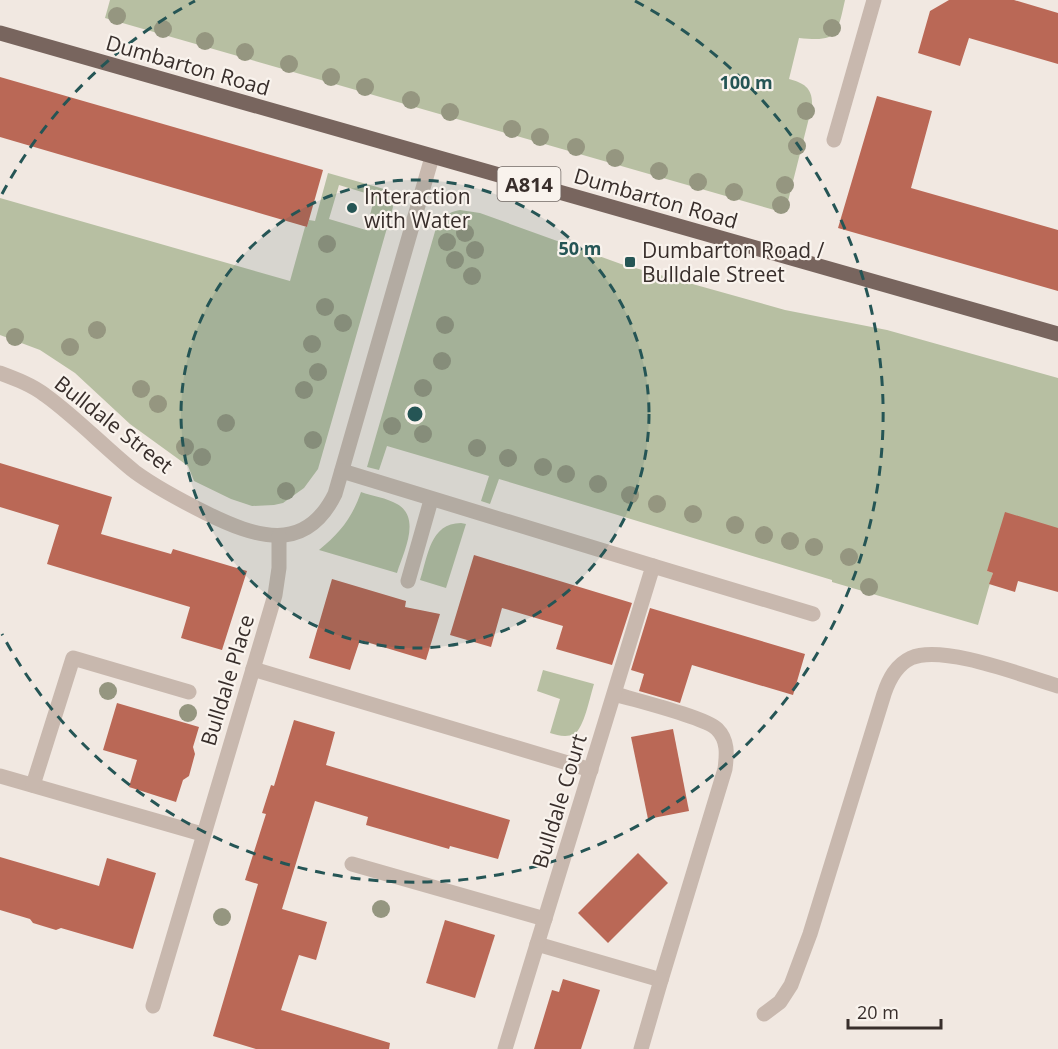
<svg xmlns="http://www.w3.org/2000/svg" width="1058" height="1049" font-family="'Open Sans',sans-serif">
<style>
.green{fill:#b7bfa2;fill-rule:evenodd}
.building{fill:#ba6856}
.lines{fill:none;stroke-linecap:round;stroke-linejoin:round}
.service{stroke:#c8b8ae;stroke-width:15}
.minor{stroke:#c8b8ae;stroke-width:15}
.primary{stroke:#78655e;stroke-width:15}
.tree{fill:#959680}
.ring{fill:none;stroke:#255555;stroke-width:3;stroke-dasharray:10 8}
.poi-dot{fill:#255555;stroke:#f9f3ed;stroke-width:2}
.labels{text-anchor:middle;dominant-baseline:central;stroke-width:4.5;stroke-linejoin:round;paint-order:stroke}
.shield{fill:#f9f3ed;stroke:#726965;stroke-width:1.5}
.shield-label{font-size:20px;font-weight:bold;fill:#382e2b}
.street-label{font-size:21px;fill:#382e2b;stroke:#f9f3ed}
.poi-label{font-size:21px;fill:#382e2b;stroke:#f9f3ed;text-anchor:start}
.centre{fill:#255555;stroke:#f9f3ed;stroke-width:3}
.ring-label{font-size:18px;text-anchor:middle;font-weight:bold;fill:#255555;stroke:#f9f3ed;stroke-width:4.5;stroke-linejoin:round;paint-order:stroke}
</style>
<rect width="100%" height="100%" fill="#f1e8e1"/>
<g class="green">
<path d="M 110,0 L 845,0 C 837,36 837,42 799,38 L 789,79 C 804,83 813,88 812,106 L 785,213 L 105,18 Z"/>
<path d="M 328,173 L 384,189 L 391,196 L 393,207 L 318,469 L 304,488 L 283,503 L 274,505 L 252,506 L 231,499 L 194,481 L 188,466 L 130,424 L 75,373 L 40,350 L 0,335 L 0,198 L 290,281 L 305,227 L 307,227 L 309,220 L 315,221 ZM 339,185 L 375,196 L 366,230 L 329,219 Z"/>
<path d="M 460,210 L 480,213 L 621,264 L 785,310 L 887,330 L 1058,378 L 1058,528 L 987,571 L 993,573 L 978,625 L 832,582 L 832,580 L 499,479 L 490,504 L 481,501 L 489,476 L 387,446 L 379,470 L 367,467 L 436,228 C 442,218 447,212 460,210 Z"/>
<path d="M 361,492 C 372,496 387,498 397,504 C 422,518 403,553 397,573 L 319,550 C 340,533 352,518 361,492 Z"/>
<path d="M 461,523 L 466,524 L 446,588 L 420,580 C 428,556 430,523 461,523 Z"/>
<path d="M 543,670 L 594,684 C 590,696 584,729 574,734 C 566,738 557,735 550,733 L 560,699 L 537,691 Z"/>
</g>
<g class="building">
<polygon points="949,0 1014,0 1058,13 1058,64 969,38 960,66 918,53 930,11"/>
<polygon points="0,77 323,170 307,227 0,137"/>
<polygon points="877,96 932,111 911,188 1058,230 1058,291 838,228"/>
<polygon points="0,463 112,497 101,534 171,554 173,549 247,571 222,650 181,638 190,607 47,564 59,525 0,507"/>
<polygon points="1005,512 1058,528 1058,592 1018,581 1015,592 989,584 993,573 987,571"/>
<polygon points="474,555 632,603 612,665 556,649 563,626 502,608 491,647 450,635"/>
<polygon points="332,579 406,601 405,607 440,614 426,660 360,640 350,670 309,658"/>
<polygon points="650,608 805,654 793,695 692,665 680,703 639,691 644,674 631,670"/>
<polygon points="117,703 199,727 193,747 195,754 189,776 183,780 176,802 129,787 137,760 103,750"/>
<polygon points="294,720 335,732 326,765 510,820 498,859 450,846 449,849 366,825 368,817 315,801 282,909 327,922 316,960 299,955 281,1010 390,1043 389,1049 256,1049 213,1036 258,884 245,880 266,814 262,813 271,785 274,786"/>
<polygon points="673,729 689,811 648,819 631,737"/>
<polygon points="638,853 668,883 608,943 578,913"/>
<polygon points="0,857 99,886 107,858 156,873 133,949 61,928 56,930 33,923 30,919 0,910"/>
<polygon points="445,920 495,935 475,998 426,983"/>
<polygon points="563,979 600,990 581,1049 534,1049 552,990 559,992"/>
</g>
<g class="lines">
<g class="service">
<polyline points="653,566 813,614"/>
<polyline points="408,581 431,500"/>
<polyline points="352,864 545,919"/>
<path d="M 537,944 L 661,980 L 725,769 C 727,754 728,740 717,729 C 705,717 634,700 615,694"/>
<path d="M 764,1014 L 780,1002 L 791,985 L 810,934 L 884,694 C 889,679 896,665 911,658 C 943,644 1024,676 1058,686"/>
<polyline points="641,1049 661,980"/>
</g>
<g class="minor">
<polyline points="834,140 874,0"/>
<path d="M 0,373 C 16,379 32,385 45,395 C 77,418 104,447 135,472 C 157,488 182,501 206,513 C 255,537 305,555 335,494 L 432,157"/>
<polyline points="342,471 653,566 505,1049"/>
<polyline points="253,669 591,770"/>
<polyline points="0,776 202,834"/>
<polyline points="33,785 73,658 189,692"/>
<polyline points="153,1006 275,595 279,568 279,536"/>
</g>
<polyline class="primary" points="0,33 1058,334"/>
</g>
<g class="tree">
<circle cx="117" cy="16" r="9"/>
<circle cx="832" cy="28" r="9"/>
<circle cx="163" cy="29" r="9"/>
<circle cx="205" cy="41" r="9"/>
<circle cx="245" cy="52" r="9"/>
<circle cx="289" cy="64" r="9"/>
<circle cx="331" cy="77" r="9"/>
<circle cx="365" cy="87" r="9"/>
<circle cx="411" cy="100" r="9"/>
<circle cx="806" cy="111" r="9"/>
<circle cx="450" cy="112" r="9"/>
<circle cx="512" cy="129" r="9"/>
<circle cx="540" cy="137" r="9"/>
<circle cx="797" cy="146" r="9"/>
<circle cx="576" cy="147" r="9"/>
<circle cx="615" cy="158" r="9"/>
<circle cx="659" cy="171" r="9"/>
<circle cx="698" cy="182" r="9"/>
<circle cx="785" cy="185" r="9"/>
<circle cx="734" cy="192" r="9"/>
<circle cx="781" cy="205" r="9"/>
<circle cx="465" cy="233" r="9"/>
<circle cx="447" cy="242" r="9"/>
<circle cx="327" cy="244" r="9"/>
<circle cx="475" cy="250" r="9"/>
<circle cx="455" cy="260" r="9"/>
<circle cx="472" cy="276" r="9"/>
<circle cx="325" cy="307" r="9"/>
<circle cx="343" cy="323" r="9"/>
<circle cx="445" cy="325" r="9"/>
<circle cx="97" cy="330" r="9"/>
<circle cx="15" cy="337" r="9"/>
<circle cx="312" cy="344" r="9"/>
<circle cx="70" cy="347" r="9"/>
<circle cx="442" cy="361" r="9"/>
<circle cx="318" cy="372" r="9"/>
<circle cx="423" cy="388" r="9"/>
<circle cx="141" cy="389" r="9"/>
<circle cx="304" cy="390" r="9"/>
<circle cx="158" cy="404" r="9"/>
<circle cx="226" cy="423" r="9"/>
<circle cx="392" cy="426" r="9"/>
<circle cx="423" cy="434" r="9"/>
<circle cx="313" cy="440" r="9"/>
<circle cx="185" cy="447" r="9"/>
<circle cx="477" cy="448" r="9"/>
<circle cx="202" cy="457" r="9"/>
<circle cx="508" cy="458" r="9"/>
<circle cx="543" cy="467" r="9"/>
<circle cx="566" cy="474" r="9"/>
<circle cx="598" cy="484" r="9"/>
<circle cx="286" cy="491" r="9"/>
<circle cx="630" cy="495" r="9"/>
<circle cx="657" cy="504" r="9"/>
<circle cx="693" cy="514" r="9"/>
<circle cx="735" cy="525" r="9"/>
<circle cx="764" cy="535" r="9"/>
<circle cx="790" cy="541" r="9"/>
<circle cx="814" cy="547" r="9"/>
<circle cx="849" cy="557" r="9"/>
<circle cx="869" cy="587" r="9"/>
<circle cx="108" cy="691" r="9"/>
<circle cx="188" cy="713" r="9"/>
<circle cx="381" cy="909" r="9"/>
<circle cx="222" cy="917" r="9"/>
</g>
<circle cx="415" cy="414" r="234" fill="#255555" fill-opacity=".12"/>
<g class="ring">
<circle cx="415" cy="414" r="234"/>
<path d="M2 194A468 468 0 0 1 195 1M635 1A468 468 0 1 1 2 634"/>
</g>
<g class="poi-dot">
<circle cx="352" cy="208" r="6"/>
<rect x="624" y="256" width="12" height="12" rx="3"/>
</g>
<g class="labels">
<rect class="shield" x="497.5" y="167" width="63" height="34" rx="4.5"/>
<g class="shield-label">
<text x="529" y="184">A814</text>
</g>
<g class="street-label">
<text transform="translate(188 65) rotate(16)">Dumbarton Road</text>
<text transform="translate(656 198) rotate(16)">Dumbarton Road</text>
<text transform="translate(114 424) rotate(38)">Bulldale Street</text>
<text transform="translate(227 680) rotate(-73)">Bulldale Place</text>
<text transform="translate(559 801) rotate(-73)">Bulldale Court</text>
</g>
<g class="poi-label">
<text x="364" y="196">Interaction<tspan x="364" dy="24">with Water</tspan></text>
<text x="642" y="250">Dumbarton Road /<tspan x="642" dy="24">Bulldale Street</tspan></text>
</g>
</g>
<circle cx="415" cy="414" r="9" class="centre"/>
<g class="ring-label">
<text x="746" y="89">100 m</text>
<text x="580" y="255">50 m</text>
</g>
<path d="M848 1019v9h93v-9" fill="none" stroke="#382e2b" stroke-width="3"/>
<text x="857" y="1019" font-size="18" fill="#382e2b" stroke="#f9f3ed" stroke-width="4.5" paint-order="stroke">20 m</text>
</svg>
